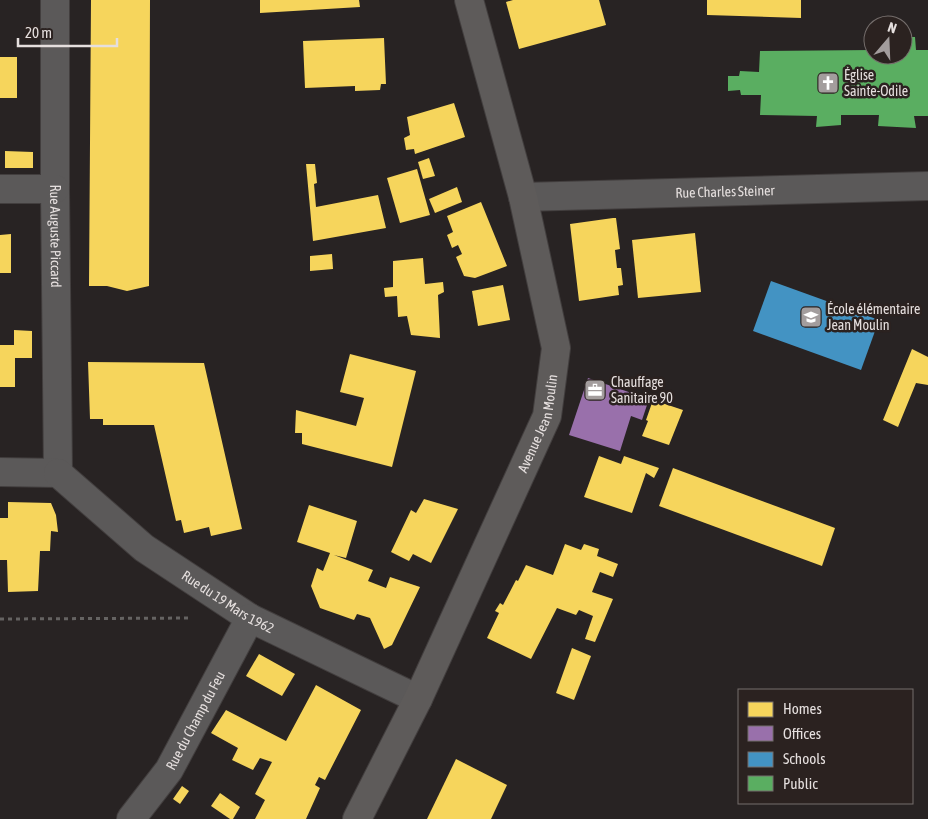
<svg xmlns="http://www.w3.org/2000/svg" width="928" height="819" font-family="'Asap Condensed',sans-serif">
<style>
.homes{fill:#f6d55c}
.offices{fill:#9970ab}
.schools{fill:#4393c3}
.public{fill:#5aae61}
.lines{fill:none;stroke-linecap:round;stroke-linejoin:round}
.street-casing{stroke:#423e3e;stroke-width:30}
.secondary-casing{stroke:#423e3e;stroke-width:30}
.path{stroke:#656362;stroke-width:3;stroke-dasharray:4 4;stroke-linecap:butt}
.street{stroke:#5b5959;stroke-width:28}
.secondary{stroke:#5e5b5a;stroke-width:28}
.labels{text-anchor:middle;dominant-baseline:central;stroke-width:5;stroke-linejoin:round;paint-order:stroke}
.poi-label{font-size:14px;fill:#e5dfde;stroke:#2b2220;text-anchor:start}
.street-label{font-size:14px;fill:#e5dfde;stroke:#2b2220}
</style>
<rect width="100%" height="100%" fill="#282323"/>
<g class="homes">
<polygon points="91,0 150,0 149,286 127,291 107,286 89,286"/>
<polygon points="260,0 359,0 360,7 260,13"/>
<polygon points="513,0 599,0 606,25 519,49 506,2"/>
<polygon points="707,0 801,0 801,18 707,15"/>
<polygon points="384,38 386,84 381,84 380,90 355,91 355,86 305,88 303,41"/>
<rect x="0" y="57" width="17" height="41"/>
<polygon points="454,103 465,137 415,154 414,149 406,150 404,138 410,135 407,117"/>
<polygon points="5,151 33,152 33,168 5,168"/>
<polygon points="429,158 435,176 423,179 418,162"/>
<polygon points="306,164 315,164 317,183 314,184 316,207 378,195 386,228 313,241"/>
<polygon points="417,169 430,215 400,223 387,178"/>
<polygon points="457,187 462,202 435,213 429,199"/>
<polygon points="481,202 507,266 475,278 464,276 456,257 462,254 458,245 452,248 447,235 453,232 447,216"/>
<polygon points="613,218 616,218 620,249 615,250 617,268 621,268 623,285 618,286 619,295 579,301 570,224"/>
<polygon points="695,233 701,292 638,298 632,240"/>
<polygon points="11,234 11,273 0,273 0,235"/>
<polygon points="332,254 333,269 310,271 310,256"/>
<polygon points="423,258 425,284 443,282 444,292 438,295 440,338 411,335 407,316 398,317 397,296 385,297 384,288 393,287 393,261"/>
<polygon points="503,285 510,320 478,326 472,291"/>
<polygon points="14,330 32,331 32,358 15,358 15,387 0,387 0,345 14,345"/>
<polygon points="912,349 928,357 928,385 916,383 898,427 883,420"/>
<polygon points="350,354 416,371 392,467 302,444 302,433 295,433 296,410 356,426 364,398 340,392"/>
<polygon points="88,362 204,363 242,529 211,536 209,527 184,533 181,520 176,521 154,425 103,425 103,419 90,419"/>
<polygon points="653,400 683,410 669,445 642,436 648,421 646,420"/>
<polygon points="599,456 621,464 624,456 659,468 654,478 646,473 632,513 584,497"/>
<polygon points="673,468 835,528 822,566 659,506"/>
<polygon points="424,499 458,509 431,563 413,554 409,561 391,552 411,510 416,513"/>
<polygon points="8,502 51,503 56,515 58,532 51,531 50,551 40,551 38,591 8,592 7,560 0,560 0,518 8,518"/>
<polygon points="309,505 357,521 346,558 334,555 373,570 368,581 386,588 390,577 420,587 392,645 384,649 370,618 357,614 354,620 320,608 311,586 317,568 323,571 330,553 297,542"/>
<polygon points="565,544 581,550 584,544 599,549 597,556 618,564 613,577 600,572 592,592 613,599 595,642 585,639 593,616 579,610 576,615 557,608 531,659 487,638 499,613 495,611 500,603 503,605 516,580 518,581 526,565 553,575"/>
<polygon points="572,648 591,656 574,700 556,693"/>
<polygon points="259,654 295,674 282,696 246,676"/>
<polygon points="316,685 361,710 325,780 319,777 315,785 320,788 306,819 255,819 265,800 255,794 272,762 260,758 253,770 232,760 238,748 211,733 226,710 286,741"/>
<polygon points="456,759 507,785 491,819 427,819"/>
<polygon points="182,786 189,791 180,804 173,799"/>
<polygon points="220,793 240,807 233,819 230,819 211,806"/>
</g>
<polygon class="offices" points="588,378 649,399 642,420 631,416 620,451 569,435"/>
<polygon class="schools" points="771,281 879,320 861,370 753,331"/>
<polygon class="public" points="903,37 915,37 916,50 928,50 928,116 914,116 916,128 878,126 879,115 841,115 841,125 816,127 817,116 760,115 761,95 741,95 740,90 728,91 728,76 739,76 740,71 759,72 760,51 873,50 873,55 903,55"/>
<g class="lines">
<g class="street-casing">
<g id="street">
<path id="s1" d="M 55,0 L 55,189 L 58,473"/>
<polyline points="0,189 55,189"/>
<path id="s2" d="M 523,197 L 928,186"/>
<polyline points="0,472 58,473"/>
<path id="s3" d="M 58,473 L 144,548 L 250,618 L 418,699"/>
<path id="s4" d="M 131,819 L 169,770 L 250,618"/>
</g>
</g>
<g class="secondary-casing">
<g id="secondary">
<path id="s5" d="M 357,819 L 418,699 L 547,416 L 556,348 L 523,197 L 469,0"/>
</g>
</g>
<polyline class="path" points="0,619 192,618"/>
<use href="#street" class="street"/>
<use href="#secondary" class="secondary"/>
</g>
<defs>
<g id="church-square" transform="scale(1.125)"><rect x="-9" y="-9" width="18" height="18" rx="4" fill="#a39d9d" stroke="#2b2220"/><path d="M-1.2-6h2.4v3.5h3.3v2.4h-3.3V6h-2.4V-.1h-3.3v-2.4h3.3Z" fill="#fff"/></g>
<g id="school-square" transform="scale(1.125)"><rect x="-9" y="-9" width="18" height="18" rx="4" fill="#a39d9d" stroke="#2b2220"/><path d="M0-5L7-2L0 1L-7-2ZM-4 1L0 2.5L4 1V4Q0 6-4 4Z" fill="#fff"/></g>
<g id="office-square" transform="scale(1.125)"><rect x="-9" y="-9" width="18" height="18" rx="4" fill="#a39d9d" stroke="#2b2220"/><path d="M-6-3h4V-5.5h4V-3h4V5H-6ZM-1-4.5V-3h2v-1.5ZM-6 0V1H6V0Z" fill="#fff"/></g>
</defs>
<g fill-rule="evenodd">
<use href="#church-square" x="828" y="83"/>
<use href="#school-square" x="811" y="317"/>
<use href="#office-square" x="595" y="390"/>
</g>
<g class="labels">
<g class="poi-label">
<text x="844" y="75">Église<tspan x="844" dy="16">Sainte-Odile</tspan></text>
<text x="827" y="309">École élémentaire<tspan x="827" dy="16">Jean Moulin</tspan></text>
<text x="611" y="382">Chauffage<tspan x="611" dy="16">Sanitaire 90</tspan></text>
</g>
<g class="street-label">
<text stroke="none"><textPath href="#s2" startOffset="202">Rue Charles Steiner</textPath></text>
<text stroke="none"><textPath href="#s1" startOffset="236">Rue Auguste Piccard</textPath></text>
<text stroke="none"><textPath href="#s5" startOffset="436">Avenue Jean Moulin</textPath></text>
<text stroke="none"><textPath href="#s3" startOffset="214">Rue du 19 Mars 1962</textPath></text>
<text stroke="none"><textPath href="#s4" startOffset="118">Rue du Champ du Feu</textPath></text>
</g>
</g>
<rect x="738" y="689" width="175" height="115" fill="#2b2220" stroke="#756e6c"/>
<rect x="748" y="702" width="25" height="15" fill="#f6d55c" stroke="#756e6c"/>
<text x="783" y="714" font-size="15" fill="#e5dfde">Homes</text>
<rect x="748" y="726" width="25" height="15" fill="#9970ab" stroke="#756e6c"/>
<text x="783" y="739" font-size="15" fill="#e5dfde">Offices</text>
<rect x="748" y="752" width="25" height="15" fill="#4393c3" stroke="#756e6c"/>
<text x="783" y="764" font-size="15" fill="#e5dfde">Schools</text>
<rect x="748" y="776" width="25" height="15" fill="#5aae61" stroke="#756e6c"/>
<text x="783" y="789" font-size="15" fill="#e5dfde">Public</text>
<g transform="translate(888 40) rotate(19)"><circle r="24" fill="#2b2220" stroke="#756e6c"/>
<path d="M0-4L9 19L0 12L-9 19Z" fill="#a39d9d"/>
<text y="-8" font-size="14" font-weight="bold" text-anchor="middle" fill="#e5dfde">N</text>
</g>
<path d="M18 38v8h99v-8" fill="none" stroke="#e5dfde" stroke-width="2.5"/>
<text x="25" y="38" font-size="15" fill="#e5dfde" stroke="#2b2220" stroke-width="4" paint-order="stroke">20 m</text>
</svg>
